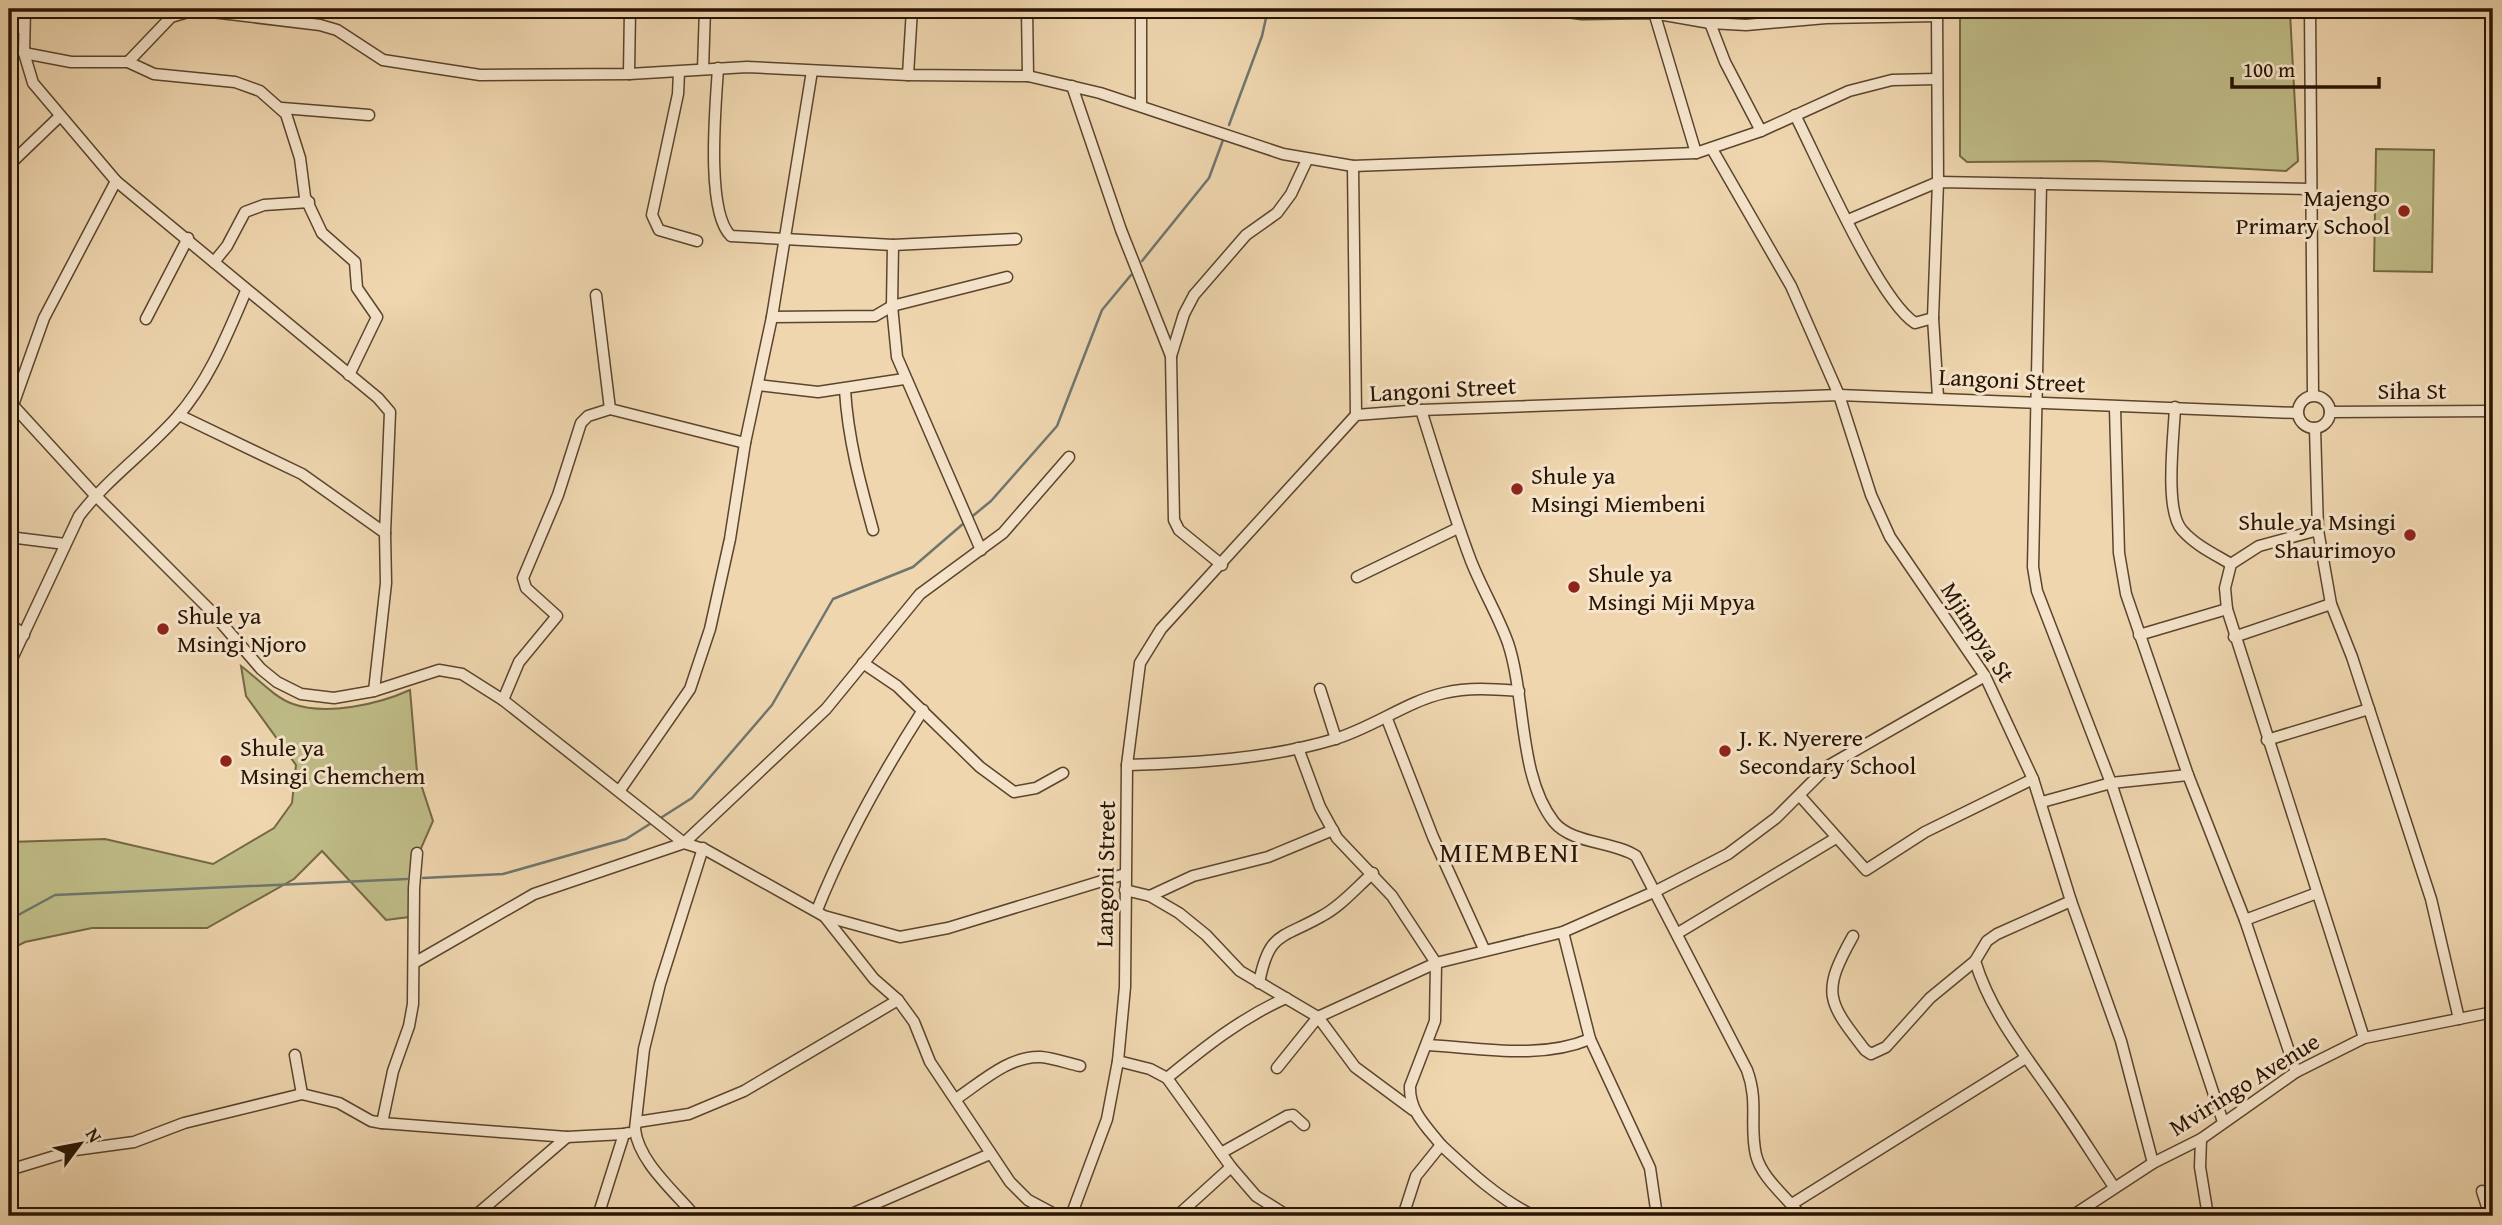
<svg xmlns="http://www.w3.org/2000/svg" width="2502" height="1225" font-family="'Gentium Book Plus',serif">
<style>
.green{fill:#bfbc87;stroke:#746844;stroke-width:2}
.lines{fill:none;stroke-linecap:round;stroke-linejoin:round}
.stream{stroke:#6f766e;stroke-width:2.5}
.minor-casing{stroke:#5a452d;stroke-width:13}
.minor{stroke:#f5e4cb;stroke-width:10}
.poi-dot{fill:#8f2418;stroke:#f5e4cb;stroke-width:2.5}
.labels{text-anchor:middle;dominant-baseline:central;stroke-width:6;stroke-linejoin:round;paint-order:stroke}
.poi-label{font-size:24px;fill:#281502;stroke:#f5e4cb;text-anchor:start}
.street-label{font-size:24px;fill:#281502;stroke:#f5e4cb}
.quarter-label{font-size:28px;letter-spacing:2px;fill:#281502;stroke:#f5e4cb}
</style>
<rect width="100%" height="100%" fill="#efd6af"/>
<filter id="stains"><feTurbulence type="fractalNoise" baseFrequency=".00286" numOctaves="4"/><feColorMatrix values="0 0 0 0 .2 0 0 0 0 .09 0 0 0 0 .02 0 0 0 .5 -.17"/></filter>
<radialGradient id="worn" r=".72"><stop offset=".6" stop-color="#630" stop-opacity="0"/><stop offset="1" stop-color="#630" stop-opacity=".3"/></radialGradient>
<g class="green">
<polygon points="1960,10 2290,13 2298,161 2286,171 2097,161 1967,162 1960,156"/>
<polygon points="2376,149 2434,150 2432,272 2374,271"/>
<path d="M 241,666 C 256,677 275,698 293,704 C 327,716 379,704 410,690 L 417,772 L 433,821 L 415,862 L 409,917 L 386,920 L 322,851 L 294,879 L 207,928 L 92,928 L 25,942 L 9,950 L 9,842 L 105,839 L 213,864 L 274,828 L 292,803 L 296,765 L 246,696 Z"/>
</g>
<g class="lines">
<g class="stream">
<polyline points="1229,125 1262,36 1268,9"/>
<polyline points="1142,261 1209,178 1223,140"/>
<polyline points="969,519 991,501 1057,426 1102,310 1131,275"/>
<polyline points="659,819 692,798 772,705 833,599 913,567 964,523"/>
<polyline points="423,878 503,874 626,839 653,822"/>
<polyline points="9,920 55,895 407,879"/>
</g>
<g class="minor-casing">
<g id="minor">
<polyline points="25,9 24,53 33,83 116,181 378,398 390,412 385,533 386,583 374,691"/>
<polyline points="297,9 297,20"/>
<polyline points="1027,9 1028,76"/>
<polyline points="1653,9 1696,153"/>
<polyline points="1937,9 1938,182 1933,318 1938,397"/>
<polyline points="2310,9 2313,395"/>
<polyline points="1553,10 1582,14 1653,13 1710,23 1746,25 1826,18 1937,16"/>
<polyline points="1710,23 1725,62 1761,131"/>
<polyline points="9,36 24,22"/>
<polyline points="24,53 71,62 128,62 154,74 235,82 260,91 286,114 300,158 305,197 322,233 355,262 357,288 377,317 349,375"/>
<polyline points="128,62 171,17 195,10 320,25 337,30 383,60 480,75 629,74 747,67 908,75 1028,76 1100,93 1283,154 1353,166 1696,153 1761,131 1849,91 1892,80 1936,79"/>
<path d="M 718,68 C 716,102 705,212 731,236 L 893,245 L 1016,239"/>
<polyline points="703,69 705,9"/>
<polyline points="679,72 678,94 652,215 659,230 697,241"/>
<polyline points="629,74 630,9"/>
<polyline points="908,75 912,9"/>
<polyline points="1072,86 1121,230 1171,356 1174,520 1179,530 1222,565"/>
<polyline points="1141,106 1141,9"/>
<polyline points="282,108 369,115"/>
<path d="M 1795,115 C 1818,160 1878,299 1915,323 L 1933,318"/>
<polyline points="1712,149 1791,286 1839,395 1871,495 1890,537 1985,676 2033,779 2071,901 2121,1041 2153,1163"/>
<polyline points="9,165 59,117"/>
<polyline points="1353,166 1356,415"/>
<polyline points="2041,184 2033,567 2037,591 2111,783 2223,1122"/>
<polyline points="1848,220 1938,182 2311,189"/>
<polyline points="893,245 892,306 897,357 981,550"/>
<polyline points="214,262 227,246 245,212 264,205 309,202"/>
<polyline points="596,295 610,409"/>
<polyline points="772,317 875,316 892,306 1007,277"/>
<polyline points="146,319 188,238"/>
<polyline points="1171,356 1184,314 1194,295 1246,235 1277,213 1291,194 1307,160"/>
<polyline points="758,385 818,392 904,379"/>
<path d="M 845,390 C 848,439 860,483 873,530"/>
<circle cx="2314" cy="412" r="16"/>
<polyline points="9,401 95,495 211,611 261,669 277,682 301,694 334,698 374,691 439,670 462,674 503,700 684,843 706,850 824,916 900,937 948,928 1125,874"/>
<polyline points="13,405 44,318 116,181"/>
<path d="M 2175,407 C 2174,435 2164,510 2182,530 C 2195,545 2214,554 2231,564"/>
<polyline points="2115,408 2119,553 2126,594 2188,775 2245,920 2296,1072"/>
<path d="M 1421,410 C 1437,460 1452,511 1471,561 C 1482,589 1498,615 1508,643 C 1526,697 1518,776 1554,822 C 1572,844 1613,841 1636,856 L 1747,1070 C 1759,1102 1749,1125 1756,1155 C 1762,1179 1787,1197 1801,1216"/>
<polyline points="2330,412 2493,411"/>
<polyline points="179,415 302,474 385,533"/>
<polyline points="2315,428 2318,530 2331,604 2352,657 2431,899 2459,1019"/>
<polyline points="2318,530 2259,546 2231,564 2225,588 2227,609 2364,1038"/>
<polyline points="9,537 65,544"/>
<polyline points="1357,577 1458,528"/>
<polyline points="9,623 24,635"/>
<polyline points="2139,635 2227,609"/>
<polyline points="2234,637 2331,604"/>
<polyline points="863,663 897,686 980,767 1014,792 1036,788 1063,773"/>
<path d="M 9,665 L 79,516 C 107,479 146,452 177,417 C 209,381 227,335 246,291"/>
<polyline points="1320,689 1336,739"/>
<polyline points="503,700 519,662 557,616 526,588 523,578 558,495 581,423 588,416 610,409 745,443"/>
<polyline points="1387,719 1433,837 1484,949"/>
<polyline points="2267,740 2369,709"/>
<path d="M 1298,748 L 1320,807 L 1337,838 L 1392,896 L 1436,963 L 1435,1021 L 1410,1086 C 1409,1111 1426,1126 1441,1145 L 1416,1176 L 1403,1216"/>
<path d="M 1127,765 C 1196,763 1269,759 1335,739 C 1372,728 1408,701 1444,693 C 1469,687 1493,689 1519,691"/>
<polyline points="620,790 690,689 710,629 730,539 745,443 772,317 812,71"/>
<polyline points="1800,796 1866,870 1925,832 2033,779"/>
<polyline points="2042,802 2111,783 2188,775"/>
<polyline points="1125,890 1150,896 1179,913 1206,935 1240,971 1318,1017 1355,1067 1413,1110"/>
<polyline points="1150,896 1193,876 1268,857 1333,830"/>
<path d="M 2071,901 L 1997,934 L 1987,941 L 1975,961 C 1991,1014 2027,1057 2057,1101 C 2077,1129 2095,1159 2114,1187"/>
<path d="M 817,910 C 845,840 882,774 923,710"/>
<polyline points="825,917 874,979 898,1000 914,1022 930,1062 1010,1182 1028,1200 1058,1216"/>
<polyline points="2245,920 2317,893"/>
<polyline points="1563,932 1590,1039 1650,1168 1657,1216"/>
<polyline points="1678,933 1836,838"/>
<path d="M 1853,936 C 1821,993 1827,1001 1865,1050 L 1871,1054 L 1886,1047 L 1930,998 L 1975,961"/>
<polyline points="414,963 534,894 684,843 826,709 920,594 1003,533 1069,457"/>
<path d="M 1259,983 C 1269,931 1282,939 1322,916 C 1341,906 1357,887 1373,873"/>
<path d="M 1428,1045 C 1482,1048 1540,1060 1590,1039"/>
<polyline points="295,1055 302,1094"/>
<polyline points="1118,1061 1150,1069 1167,1078 1231,1167 1256,1196 1288,1216"/>
<polyline points="1277,1068 1318,1017 1436,963 1563,932 1656,891 1728,854 1776,818 1828,766 1985,676"/>
<path d="M 1167,1078 C 1205,1047 1241,1018 1286,998"/>
<path d="M 956,1099 C 980,1083 1010,1055 1041,1057 C 1053,1058 1067,1063 1080,1066"/>
<polyline points="637,1122 689,1114 744,1091 898,1000"/>
<polyline points="382,1123 393,1071 409,1026 413,1004 414,888 417,853"/>
<polyline points="2201,1139 2200,1167 2208,1216"/>
<path d="M 1441,1145 C 1470,1172 1499,1199 1534,1216"/>
<polyline points="1221,1153 1287,1116 1293,1115 1304,1125"/>
<polyline points="9,1170 75,1150 134,1142 184,1123 302,1094 339,1103 371,1121 382,1123 567,1137 624,1134"/>
<polyline points="2482,1191 2490,1216"/>
<polyline points="1792,1204 2024,1059"/>
<polyline points="475,1216 567,1137"/>
<polyline points="598,1216 624,1134 628,1133"/>
<path d="M 695,1216 C 675,1192 638,1161 635,1129 L 644,1049 L 660,984 L 703,848"/>
<polyline points="847,1216 990,1154"/>
<polyline points="1071,1216 1107,1119 1118,1061 1125,987 1127,765 1140,663 1161,629 1356,415 1421,410 1839,395 2297,413"/>
<polyline points="1177,1216 1231,1167"/>
<polyline points="2072,1216 2153,1163 2201,1139 2296,1072 2364,1038 2493,1012"/>
</g>
</g>
<use href="#minor" class="minor"/>
</g>
<g class="poi-dot">
<circle cx="2404" cy="211" r="7"/>
<circle cx="1517" cy="489" r="7"/>
<circle cx="2410" cy="535" r="7"/>
<circle cx="1574" cy="587" r="7"/>
<circle cx="163" cy="629" r="7"/>
<circle cx="1725" cy="751" r="7"/>
<circle cx="226" cy="761" r="7"/>
</g>
<g class="labels">
<g class="poi-label">
<text x="2390" y="197" text-anchor="end">Majengo<tspan x="2390" dy="28">Primary School</tspan></text>
<text x="1531" y="475">Shule ya<tspan x="1531" dy="28">Msingi Miembeni</tspan></text>
<text x="2396" y="521" text-anchor="end">Shule ya Msingi<tspan x="2396" dy="28">Shaurimoyo</tspan></text>
<text x="1588" y="573">Shule ya<tspan x="1588" dy="28">Msingi Mji Mpya</tspan></text>
<text x="177" y="615">Shule ya<tspan x="177" dy="28">Msingi Njoro</tspan></text>
<text x="1739" y="737">J. K. Nyerere<tspan x="1739" dy="28">Secondary School</tspan></text>
<text x="240" y="747">Shule ya<tspan x="240" dy="28">Msingi Chemchem</tspan></text>
</g>
<g class="street-label">
<text transform="translate(2012 380) rotate(3)">Langoni Street</text>
<text transform="translate(1443 389) rotate(-3)">Langoni Street</text>
<text x="2412" y="390">Siha St</text>
<text transform="translate(1978 632) rotate(57)">Mjimpya St</text>
<text transform="translate(1105 874) rotate(-89)">Langoni Street</text>
<text transform="translate(2244 1084) rotate(-32)">Mviringo Avenue</text>
</g>
<g class="quarter-label">
<text x="1510" y="851">MIEMBENI</text>
</g>
</g>
<rect width="2502" height="1225" fill="none" stroke="#efd6af" stroke-width="35"/>
<rect x="10" y="10" width="2481" height="1204" fill="none" stroke="#281502" stroke-width="3.5"/>
<rect x="18" y="18" width="2467" height="1190" fill="none" stroke="#281502" stroke-width="2"/>
<g transform="translate(80 1144) rotate(58)" stroke="#f5e4cb" stroke-width="5" paint-order="stroke">
<path d="M0-5L12 26L0 18L-12 26Z" fill="#281502"/>
<text y="-10" font-size="19" font-weight="bold" text-anchor="middle" fill="#281502">N</text>
</g>
<path d="M2232 77v10h147v-10" fill="none" stroke="#281502" stroke-width="3.5"/>
<text x="2243" y="77" font-size="21" fill="#281502" stroke="#f5e4cb" stroke-width="5" paint-order="stroke">100 m</text>
<rect width="100%" height="100%" filter="url(#stains)"/>
<rect width="100%" height="100%" fill="url(#worn)"/>
</svg>
